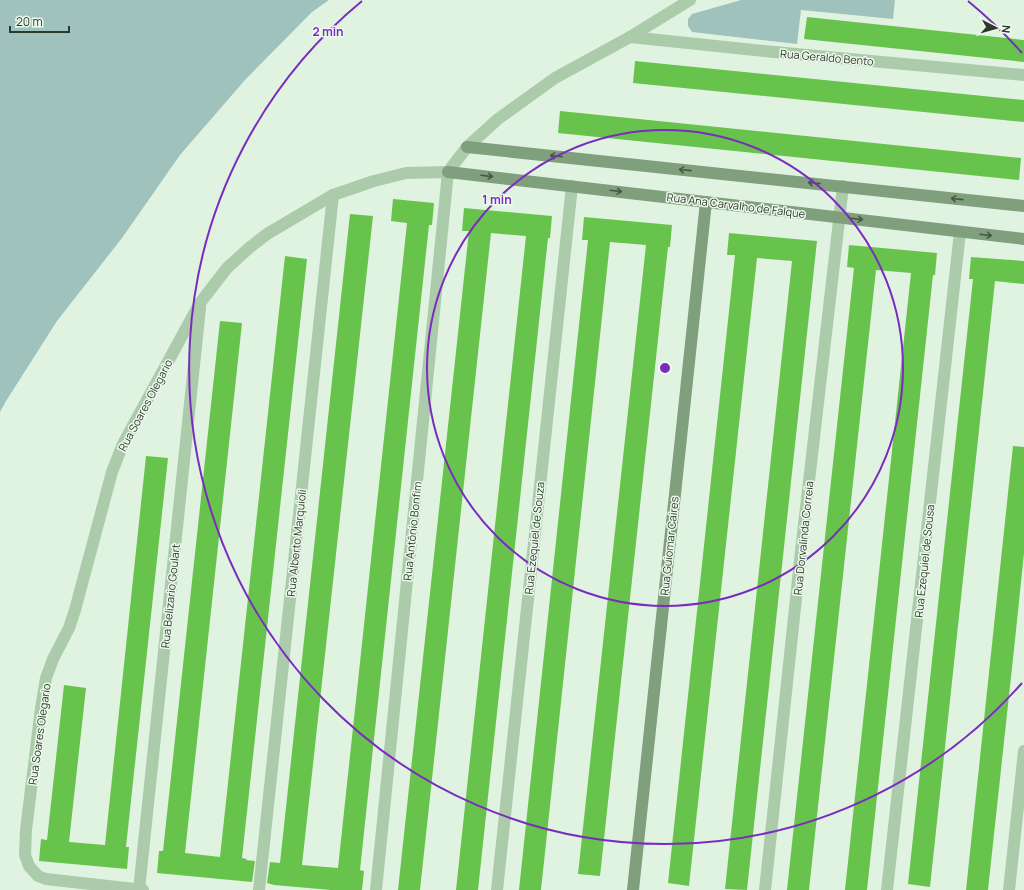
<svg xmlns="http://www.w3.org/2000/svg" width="1024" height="890" font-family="Manrope,sans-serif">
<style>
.green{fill:#a0c2bd}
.building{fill:#68c34d}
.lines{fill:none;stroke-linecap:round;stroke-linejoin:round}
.street{stroke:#accbab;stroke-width:12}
.secondary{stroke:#809f7d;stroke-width:12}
.oneway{stroke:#465843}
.ring{fill:none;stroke:#7b2cbf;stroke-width:2}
.labels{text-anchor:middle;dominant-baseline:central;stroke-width:3;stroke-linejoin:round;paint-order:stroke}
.street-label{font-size:11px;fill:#2d392a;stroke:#ecfaed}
.centre{fill:#7b2cbf;stroke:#ecfaed;stroke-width:2}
.ring-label{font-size:12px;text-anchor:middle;font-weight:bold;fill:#7b2cbf;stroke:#ecfaed;stroke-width:3;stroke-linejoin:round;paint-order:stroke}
</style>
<rect width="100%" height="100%" fill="#e0f3e1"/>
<g class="green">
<polygon points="0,0 329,0 312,12 245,80 180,155 122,238 57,321 6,401 0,412"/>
<polygon points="741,0 895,0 893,19 801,10 797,44 692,32 688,26 688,19 692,14"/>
</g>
<g class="building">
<polygon points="807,17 1024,40 1024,62 804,39"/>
<polygon points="635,61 1024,100 1024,122 633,83"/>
<polygon points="560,111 1021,158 1019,180 558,133"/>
<polygon points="393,199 434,203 432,225 429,225 360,870 364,871 362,890 331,890 274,885 267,883 270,862 280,863 350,214 373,216 302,865 338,868 407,223 391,221"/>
<polygon points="464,208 552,216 550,238 548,238 478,890 456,890 526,236 491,233 420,890 398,890 469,231 462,231"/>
<polygon points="584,217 672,225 670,247 668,247 600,876 578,874 646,245 610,242 541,890 519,890 588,240 582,240"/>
<polygon points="729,233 817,241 747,890 725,889 792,261 757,258 689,886 668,883 735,255 727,255"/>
<polygon points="849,245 937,253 935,275 933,275 926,340 867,890 845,890 911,273 876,270 809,890 787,890 854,268 847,267"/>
<polygon points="285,256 307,259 242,858 247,859 246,860 255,861 252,882 157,873 159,851 163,851 220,321 242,323 185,853 220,857"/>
<polygon points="971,257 1024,261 1024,284 995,281 930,887 908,884 973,279 969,279"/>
<polygon points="1013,446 1024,447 1024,553 1015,640 988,890 966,890"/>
<polygon points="146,456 168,458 126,847 129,847 127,869 39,861 41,839 47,840 64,685 86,688 69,842 105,845"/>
</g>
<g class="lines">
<g class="street">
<polyline points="630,37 774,52 1024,75"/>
<polyline points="139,890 200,308"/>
<polyline points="143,890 46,879 38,876 29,866 25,855 26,830 41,708 46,678 53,659 69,628 75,610 112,472 123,444 200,303 227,268 249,248 267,234 333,195 374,181 406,173 448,172"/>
<polyline points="259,890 333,195"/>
<polyline points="376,890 448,172 467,147 498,119 555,78 630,37 690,0"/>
<polyline points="497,890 572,186"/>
<polyline points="765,890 802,542 843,186"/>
<polyline points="887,890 960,232"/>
<polyline points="1009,890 1024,751"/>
</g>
<g class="secondary">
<polyline points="467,147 1024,206"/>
<polyline points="448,172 1024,239"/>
<polyline points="633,890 706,202"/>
</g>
</g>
<defs><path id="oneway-shaft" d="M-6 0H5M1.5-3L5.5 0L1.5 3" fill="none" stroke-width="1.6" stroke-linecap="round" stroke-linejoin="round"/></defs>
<g class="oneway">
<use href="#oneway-shaft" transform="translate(556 156) rotate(-174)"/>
<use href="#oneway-shaft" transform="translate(685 170) rotate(-174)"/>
<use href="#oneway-shaft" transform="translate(487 176) rotate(7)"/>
<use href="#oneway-shaft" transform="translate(814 183) rotate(-174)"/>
<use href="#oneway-shaft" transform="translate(616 191) rotate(7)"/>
<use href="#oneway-shaft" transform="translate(957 199) rotate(-174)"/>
<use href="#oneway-shaft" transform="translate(857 219) rotate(7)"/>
<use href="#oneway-shaft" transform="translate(986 235) rotate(7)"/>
</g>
<g class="ring">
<circle cx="665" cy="368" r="238"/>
<path d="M1022 683A476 476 0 1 1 362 1M968 1A476 476 0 0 1 1022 53"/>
</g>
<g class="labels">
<g class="street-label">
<text transform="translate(827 57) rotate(5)">Rua Geraldo Bento</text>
<text transform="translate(736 205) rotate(7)">Rua Ana Carvalho de Falque</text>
<text transform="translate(145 405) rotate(-62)">Rua Soares Olegario</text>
<text transform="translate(412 531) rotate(-84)">Rua Antônio Bonfim</text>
<text transform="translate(534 538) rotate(-84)">Rua Ezequiel de Souza</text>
<text transform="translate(803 538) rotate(-84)">Rua Dorvalinda Correia</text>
<text transform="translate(296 543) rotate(-84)">Rua Alberto Marquioli</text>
<text transform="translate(669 546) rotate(-84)">Rua Guiomar Caires</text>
<text transform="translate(924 561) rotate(-84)">Rua Ezequiel de Sousa</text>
<text transform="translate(170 596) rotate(-84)">Rua Belizario Goulart</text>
<text transform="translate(39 734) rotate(-82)">Rua Soares Olegario</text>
</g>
</g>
<circle cx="665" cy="368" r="6" class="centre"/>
<g class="ring-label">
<text x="328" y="36">2 min</text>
<text x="497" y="204">1 min</text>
</g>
<g transform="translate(996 28) rotate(96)" stroke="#ecfaed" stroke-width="3" paint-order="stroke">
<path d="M0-3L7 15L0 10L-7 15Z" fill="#2d392a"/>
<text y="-6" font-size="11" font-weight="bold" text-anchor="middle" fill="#2d392a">N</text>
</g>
<path d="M10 26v6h59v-6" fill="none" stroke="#2d392a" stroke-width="2"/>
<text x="16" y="26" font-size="12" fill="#2d392a" stroke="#ecfaed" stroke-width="3" paint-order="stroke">20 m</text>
</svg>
